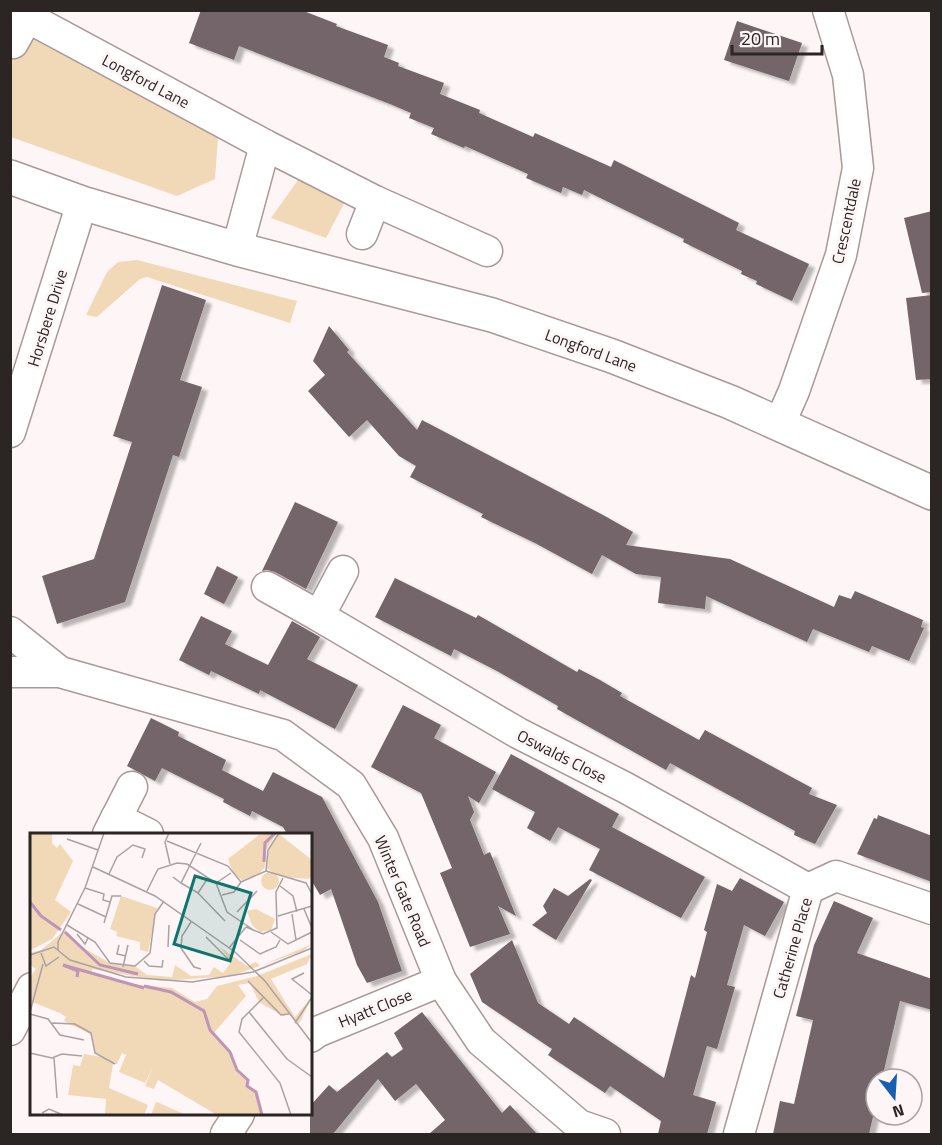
<svg xmlns="http://www.w3.org/2000/svg" width="942" height="1145" font-family="'Titillium Web',sans-serif">
<style>
.green{fill:#f1d8b7}
.building{fill:#736569;filter:url(#shadow)}
.lines{fill:none;stroke-linecap:round;stroke-linejoin:round}
.minor-casing{stroke:#a99997;stroke-width:33}
.tertiary-casing{stroke:#a99997;stroke-width:36}
.minor{stroke:#fff;stroke-width:30}
.tertiary{stroke:#fff;stroke-width:33}
.labels{text-anchor:middle;dominant-baseline:central;stroke-width:6;stroke-linejoin:round;paint-order:stroke}
.street-label{font-size:16px;fill:#2b2524;stroke:#fef6f6}
.inset-river{fill:none;stroke:#be94b7;stroke-width:3}
.inset-road{fill:none;stroke:#aaa2a2;stroke-width:1.5}
.view{fill:#0f766e;fill-opacity:0.15;stroke:#0f766e;stroke-width:3}
.inset-edge{fill:none;stroke:#2b2524;stroke-width:3}
</style>
<defs>
<filter id="shadow"><feDropShadow dx="6" dy="4" stdDeviation="1.5" flood-color="#0004"/></filter>
</defs>
<rect width="100%" height="100%" fill="#fef6f6"/>
<g class="green">
<polygon points="10,11 218,138 215,179 177,196 11,137"/>
<polygon points="301,176 347,198 326,238 271,218"/>
<polygon points="137,260 297,301 290,323 147,277 140,279 97,317 86,315 107,272 118,262"/>
</g>
<g class="building">
<polygon points="201,10 301,10 337,24 336,26 388,45 384,57 399,63 398,66 444,83 440,94 480,110 479,113 533,137 535,133 611,167 614,160 739,223 736,230 809,264 792,301 756,284 757,281 741,274 742,271 683,242 684,239 584,190 582,195 563,187 561,193 526,178 528,174 465,146 464,148 431,134 434,128 409,118 411,113 390,104 239,46 234,60 189,43"/>
<polygon points="737,21 802,43 789,81 724,60"/>
<polygon points="932,211 932,292 922,293 904,218"/>
<polygon points="162,285 206,300 180,380 202,387 179,457 173,455 125,602 57,624 42,576 94,559 132,442 113,436"/>
<polygon points="932,295 932,379 916,380 906,298"/>
<polygon points="329,326 349,350 347,352 417,430 422,420 603,515 633,532 626,545 730,559 834,607 839,595 851,599 855,591 923,620 921,627 924,628 909,661 872,646 869,652 813,629 807,642 706,596 705,609 658,603 661,577 636,574 602,555 592,574 535,543 481,517 483,514 410,477 416,466 399,456 367,420 349,437 308,391 325,375 313,361"/>
<polygon points="295,502 338,522 306,589 275,572 267,570 262,571"/>
<polygon points="217,566 238,577 224,604 204,594"/>
<polygon points="395,578 476,618 478,615 577,672 579,669 600,680 622,693 620,696 699,740 705,730 812,788 809,794 837,805 815,844 794,835 795,831 670,763 666,770 557,709 558,706 497,671 454,649 451,656 375,617"/>
<polygon points="201,616 232,631 225,644 268,665 292,621 320,637 307,659 358,685 335,729 260,690 259,694 211,671 209,675 179,660"/>
<polygon points="403,705 441,725 434,738 496,772 479,803 468,796 474,812 470,820 484,855 490,852 516,916 498,906 510,934 470,947 440,873 452,868 421,793 371,767"/>
<polygon points="151,718 179,732 178,736 226,760 222,770 263,791 273,772 322,797 378,902 402,971 367,983 357,965 331,889 320,895 310,878 310,834 287,834 283,827 252,811 250,816 223,802 224,799 162,768 155,781 127,766"/>
<polygon points="511,754 619,814 612,827 705,877 681,918 589,870 600,849 558,827 550,841 527,828 535,812 492,789"/>
<polygon points="878,815 932,836 932,882 857,854 874,818 877,819"/>
<polygon points="740,878 784,902 765,936 744,925 727,985 735,987 717,1049 707,1046 693,1095 716,1102 707,1134 658,1134 661,1121 610,1086 605,1093 548,1055 552,1049 482,1002 470,974 512,940 538,1003 569,1024 574,1017 664,1078 691,975 695,978 707,932 704,930 717,884 732,891"/>
<polygon points="590,879 592,880 556,940 532,925 547,913 543,906 554,888 568,896"/>
<polygon points="834,901 873,918 857,953 932,979 932,1010 900,1001 882,1079 876,1079 876,1104 869,1134 773,1134 780,1101 794,1104 813,1020 796,1016 814,945"/>
<polygon points="422,1012 502,1113 510,1105 537,1134 429,1134 445,1120 416,1084 395,1101 378,1079 333,1134 310,1134 310,1106 329,1085 337,1092 387,1052 392,1057 403,1049 394,1033"/>
</g>
<g class="lines">
<g class="minor-casing">
<g id="minor">
<polyline points="14,10 265,145 375,201 487,251"/>
<polyline points="13,43 27,18"/>
<polyline points="362,234 375,201"/>
<polyline points="237,249 265,145"/>
<polyline points="779,425 794,391 841,255 858,168 848,75 828,10"/>
<polyline points="10,432 82,203"/>
<polyline points="267,587 319,616 518,733 626,788 808,889"/>
<polyline points="319,616 343,571"/>
<polyline points="10,632 60,672"/>
<polyline points="10,672 60,672 283,735 351,785 383,838 441,981 481,1041 579,1125 605,1134"/>
<polyline points="116,818 148,834"/>
<polyline points="108,834 132,787"/>
<polyline points="10,1030 32,988"/>
<polyline points="310,1037 317,1032 441,981"/>
<polyline points="226,1134 239,1114"/>
<polyline points="739,1134 808,889 836,876 932,909"/>
</g>
</g>
<g class="tertiary-casing">
<polyline id="tertiary" points="10,177 82,203 237,249 492,315 612,356 730,402 932,493"/>
</g>
<use href="#minor" class="minor"/>
<use href="#tertiary" class="tertiary"/>
</g>
<g class="labels">
<g class="street-label">
<text transform="translate(146 81) rotate(28)">Longford Lane</text>
<text transform="translate(846 221) rotate(-78)">Crescentdale</text>
<text transform="translate(47 318) rotate(-73)">Horsbere Drive</text>
<text transform="translate(591 350) rotate(20)">Longford Lane</text>
<text transform="translate(562 756) rotate(27)">Oswalds Close</text>
<text transform="translate(403 891) rotate(67)">Winter Gate Road</text>
<text transform="translate(792 948) rotate(-74)">Catherine Place</text>
<text transform="translate(375 1008) rotate(-22)">Hyatt Close</text>
</g>
</g>
<g transform="translate(30 833)">
<rect width="282" height="282" fill="#fef6f6"/>
<path d="M 0,0 L 22,0 L 22,10 L 27,15 L 30,11 L 43,28 L 25,67 L 41,79 L 22,106 L 1,117 ZM 247,0 L 236,17 L 235,34 L 228,42 L 212,47 L 203,40 L 198,26 L 229,2 ZM 249,1 L 282,27 L 282,43 L 278,46 L 253,44 L 237,36 L 238,18 ZM231 48a9 9 0 1 1 18 0a9 9 0 1 1-18 0ZM 91,63 L 127,75 L 118,119 L 110,117 L 110,109 L 86,103 L 87,99 L 80,96 ZM 226,76 L 245,86 L 241,97 L 230,99 L 222,92 L 217,78 ZM 35,97 L 52,114 L 80,130 L 105,133 L 117,142 L 142,144 L 145,132 L 161,143 L 179,142 L 184,134 L 193,140 L 201,129 L 190,114 L 217,133 L 226,129 L 230,133 L 282,111 L 273,118 L 201,143 L 133,148 L 62,136 L 62,139 L 102,151 L 142,155 L 165,169 L 177,166 L 187,153 L 227,143 L 282,121 L 277,131 L 241,146 L 265,184 L 282,164 L 269,191 L 259,181 L 253,183 L 229,169 L 220,150 L 208,152 L 216,163 L 183,201 L 200,219 L 207,237 L 218,247 L 217,253 L 226,259 L 232,282 L 187,282 L 128,247 L 124,256 L 115,253 L 123,233 L 115,250 L 89,239 L 96,222 L 92,220 L 87,231 L 83,231 L 79,255 L 118,272 L 114,282 L 75,282 L 76,266 L 38,262 L 43,232 L 50,233 L 54,221 L 72,224 L 65,220 L 62,202 L 34,188 L 36,184 L 30,180 L 2,169 L 0,173 L 0,144 L 6,136 L 0,132 L 0,120 L 11,117 ZM 126,269 L 127,269 L 156,282 L 121,282 Z" fill="#f1d8b7"/>
<path class="inset-river" d="M 234,29 L 235,10 L 245,0M 0,69 L 11,83 L 31,97M 35,99 L 70,132 L 108,141M 47,144 L 48,138 L 33,132 L 114,155M 114,153 L 141,159 L 174,178 L 180,197 L 200,219 L 207,237 L 218,247 L 217,253 L 226,259 L 232,282"/>
<path class="inset-road" d="M 139,0 L 135,9 L 140,31M 37,6 L 68,17M 137,8 L 198,33 L 211,49 L 236,38 L 238,17 L 249,0M 63,34 L 125,63 L 205,119 L 235,148 L 282,210M 236,38 L 276,50 L 282,61M 79,41 L 87,24 L 103,12 L 115,16 L 112,25M 143,44 L 151,50 L 171,10M 151,50 L 168,60 L 178,45M 186,50 L 201,40M 250,53 L 263,63 L 267,79M 55,55 L 74,61 L 73,67 L 80,69M 117,58 L 128,36 L 147,30 L 157,31 L 186,50 L 197,79 L 222,96M 168,60 L 195,88M 192,62 L 204,59 L 211,49M 48,71 L 76,84M 274,76 L 282,95M 207,79 L 227,58M 262,81 L 266,107M 248,83 L 282,73M 161,89 L 152,103 L 151,115 L 164,134 L 171,136M 74,90 L 82,63 L 91,63M 37,92 L 65,109 L 80,130 L 105,133 L 120,120 L 125,81 L 134,68M 216,94 L 233,101 L 247,95 L 246,59 L 253,45M 241,99 L 258,111 L 282,99M 47,101 L 55,111 L 58,105M 176,104 L 201,129M 210,107 L 230,121 L 246,114 L 250,107M 89,112 L 87,121 L 96,123M 138,114 L 139,92M 199,115 L 216,94M 28,118 L 28,109 L 55,55 L 74,0M 11,120 L 16,133 L 29,124M 0,122 L 24,114 L 40,127 L 96,144 L 162,149 L 223,139 L 282,115M 114,128 L 119,133 L 132,134 L 133,127M 93,134 L 98,112M 274,140 L 262,146 L 282,162M 218,148 L 251,182 L 259,181M 233,165 L 212,186 L 209,199 L 250,250 L 261,282M 0,179 L 13,131M 219,179 L 257,226 L 282,244M 0,181 L 18,186 L 30,202 L 54,207M 22,190 L 45,191 L 61,200 L 65,220 L 85,231M 265,190 L 282,164M 0,220 L 22,225 L 32,221 L 52,223M 24,225 L 27,265M 12,280 L 19,276 L 33,282"/>
<path class="view" d="M 165,43 L 221,60 L 200,128 L 144,111 Z"/>
<rect width="282" height="282" class="inset-edge"/>
</g>
<rect width="942" height="1145" fill="none" stroke="#2b2524" stroke-width="24"/>
<g transform="translate(894 1097) rotate(163)"><circle r="28" fill="#fef6f6" stroke="#aaa2a2" stroke-width="1.5"/>
<path d="M0-4.5L10 22L0 15L-10 22Z" fill="#1860af"/>
<text y="-9" font-size="16" font-weight="bold" text-anchor="middle" fill="#2b2524">N</text>
</g>
<path d="M732 45v9h90v-9" fill="none" stroke="#2b2524" stroke-width="3"/>
<text x="741" y="45" font-size="18" fill="#2b2524" stroke="#fef6f6" stroke-width="4.5" paint-order="stroke">20 m</text>
</svg>
